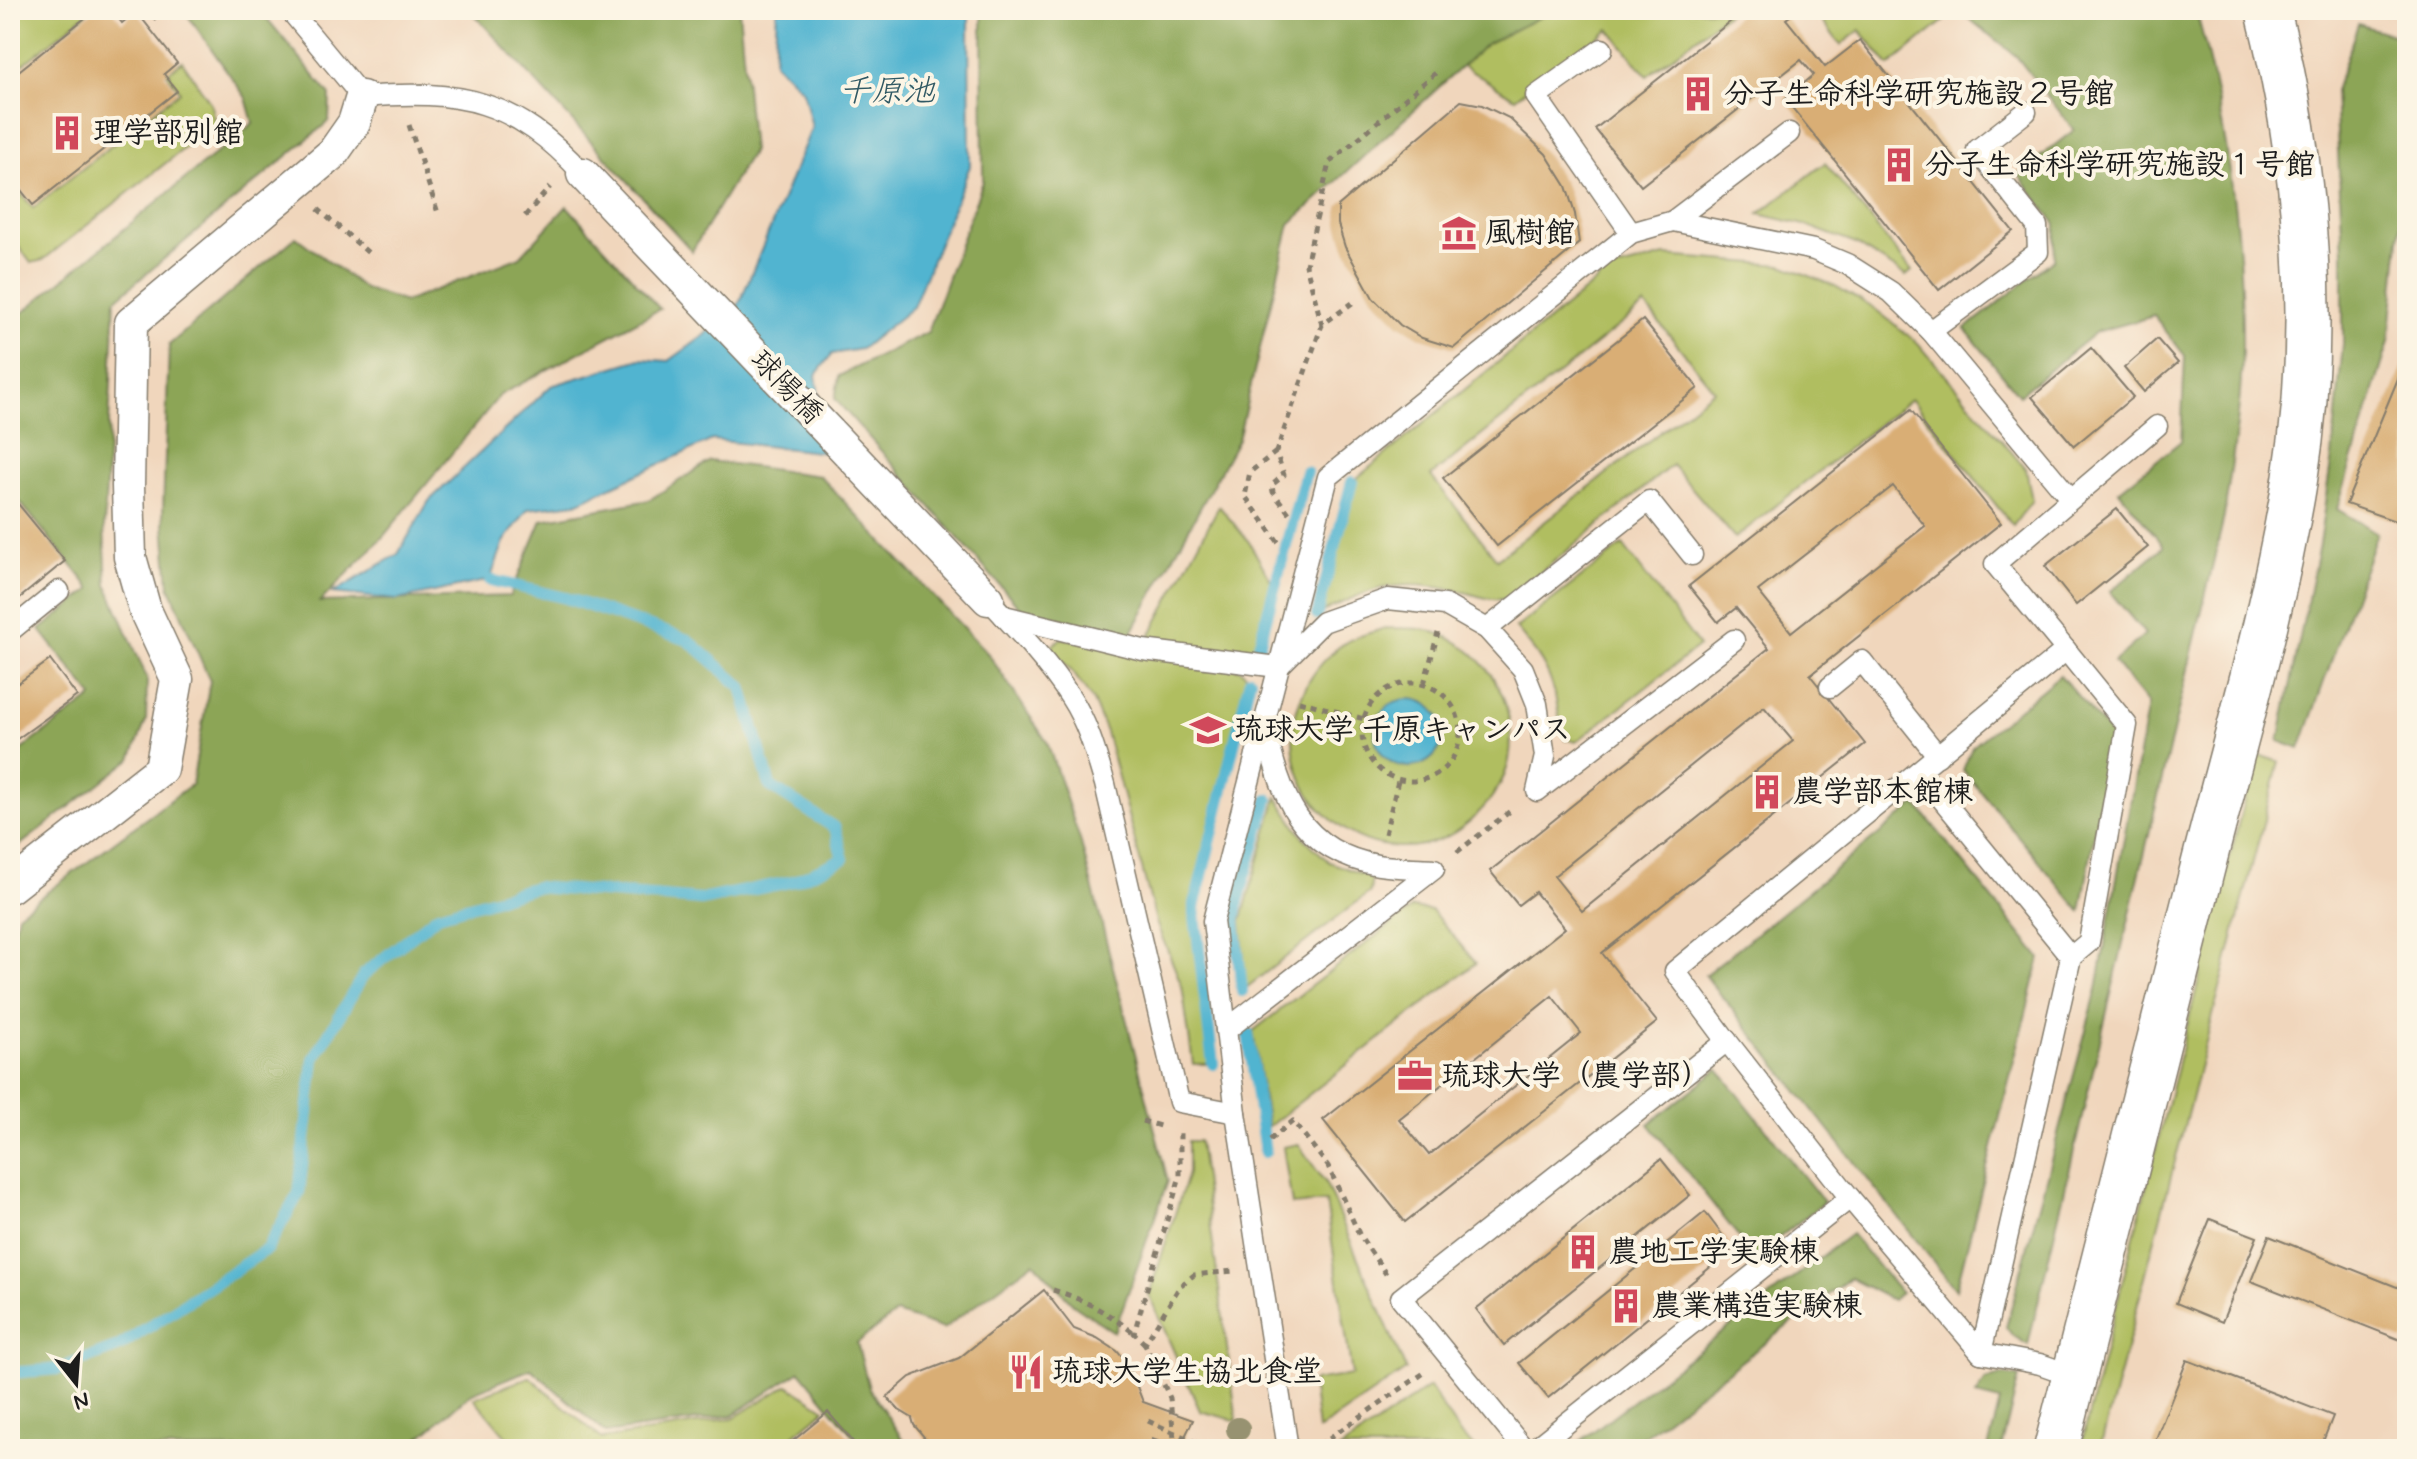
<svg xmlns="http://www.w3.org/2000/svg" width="2417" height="1459" font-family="Mynerve,'Klee One',sans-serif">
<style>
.built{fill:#f0d6bc}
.green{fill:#b0be60;stroke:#666d3e;stroke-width:2;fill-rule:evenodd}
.forest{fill:#8ca556;stroke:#546039;stroke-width:2}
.water{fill:#51b4d0;stroke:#366876;stroke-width:2}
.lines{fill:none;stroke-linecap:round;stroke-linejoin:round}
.stream{stroke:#51b4d0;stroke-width:12}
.building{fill:#d9ae75;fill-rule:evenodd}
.service-casing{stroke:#857c6c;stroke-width:23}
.pedestrian-casing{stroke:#857c6c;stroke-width:35}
.tertiary-casing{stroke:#857c6c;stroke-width:47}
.path{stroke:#857c6c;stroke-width:5;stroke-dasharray:6 6;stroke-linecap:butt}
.service{stroke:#fff;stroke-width:20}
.pedestrian{stroke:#fff;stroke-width:32}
.tertiary{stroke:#fff;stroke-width:44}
.tree{fill:#979271}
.labels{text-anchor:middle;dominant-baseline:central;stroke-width:8;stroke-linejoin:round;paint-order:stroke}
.poi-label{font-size:30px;font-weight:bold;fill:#1c1c1c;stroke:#fcf5e5;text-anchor:start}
.street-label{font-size:30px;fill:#1c1c1c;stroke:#fcf5e5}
.water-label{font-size:32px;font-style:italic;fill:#315964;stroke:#fcf5e5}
</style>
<rect width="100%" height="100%" fill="#fcf5e5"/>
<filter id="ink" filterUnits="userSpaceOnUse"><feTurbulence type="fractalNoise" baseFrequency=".0125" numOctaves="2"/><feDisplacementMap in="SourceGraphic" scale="16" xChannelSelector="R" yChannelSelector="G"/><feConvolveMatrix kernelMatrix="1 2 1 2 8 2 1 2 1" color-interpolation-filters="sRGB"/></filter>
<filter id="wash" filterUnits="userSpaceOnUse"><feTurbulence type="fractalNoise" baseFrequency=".006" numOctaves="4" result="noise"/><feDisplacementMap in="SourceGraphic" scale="32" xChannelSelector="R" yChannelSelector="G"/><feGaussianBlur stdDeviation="1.8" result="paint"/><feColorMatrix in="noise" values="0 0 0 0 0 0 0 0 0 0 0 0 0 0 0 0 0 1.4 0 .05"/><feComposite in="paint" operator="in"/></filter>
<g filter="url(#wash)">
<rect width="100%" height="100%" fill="#edb"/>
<rect class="built" x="10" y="10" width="2397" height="1439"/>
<g class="green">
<polygon points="10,10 91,10 10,75"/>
<polygon points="1554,10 1732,10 1647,76 1609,29 1515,98 1463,66 1486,44"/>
<polygon points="1813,10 1957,10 1889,66 1860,30 1841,45"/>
<polygon points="182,61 211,104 215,124 43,260 31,263 10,235 10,185 12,183 33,208 180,91 167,74"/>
<polygon points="1825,163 1912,271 1906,276 1856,244 1805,225 1759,214"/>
<path d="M 1665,256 L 1782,265 L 1835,286 L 1875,309 L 1918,343 L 2026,469 L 2032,500 L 2013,526 L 1911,399 L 1735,538 L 1672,465 L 1508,599 C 1488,602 1474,593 1454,590 C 1395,578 1370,588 1317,615 L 1352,482 L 1609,271 ZM 1645,305 L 1714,390 L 1497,559 L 1431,476 Z"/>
<polygon points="1219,506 1249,542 1276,589 1259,645 1237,654 1146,643"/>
<path d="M 1623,545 L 1699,646 L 1576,742 L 1565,739 C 1558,720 1558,700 1551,682 C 1544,661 1530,645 1516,628 Z"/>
<path d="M 1385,628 C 1398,629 1414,627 1427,630 C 1486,645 1519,702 1509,760 C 1505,783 1487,806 1470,821 C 1381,898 1248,790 1308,683 C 1317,667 1333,649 1350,640 C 1361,635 1373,632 1385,628 Z"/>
<polygon points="1061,638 1240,669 1250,679 1194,908 1213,1064 1193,1064 1182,986 1157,925 1106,732 1093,701 1074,674 1050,648"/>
<polygon points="2256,754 2279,762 2100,1449 2080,1449"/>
<polygon points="1277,797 1303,837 1329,862 1372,878 1370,892 1246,988 1241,921"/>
<polygon points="1412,908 1432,911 1476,963 1268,1127 1253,1031"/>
<polygon points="1188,1141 1199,1141 1237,1421 1200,1411 1149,1295 1188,1173"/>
<polygon points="1298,1144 1325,1182 1406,1370 1318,1430 1312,1381 1352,1375 1326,1202 1292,1205 1283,1147"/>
<polygon points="530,1377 602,1439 733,1418 788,1385 825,1409 777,1449 720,1449 716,1445 712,1449 517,1449 474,1398"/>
<polygon points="1429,1387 1460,1434 1476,1449 1340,1449"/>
</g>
<g class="forest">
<polygon points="184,10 260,10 330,95 329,121 115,300 104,527 107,585 147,678 146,721 131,759 10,853 10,758 93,697 40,630 91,589 10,490 10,323 253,123 246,98"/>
<polygon points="470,10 739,10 752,151 692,251"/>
<polygon points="989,10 1554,10 1486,44 1290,224 1238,439 1130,636 1020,608 835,399 839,376 928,332 983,181 982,13"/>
<path d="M 1958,10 L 2196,10 C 2226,119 2243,234 2242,347 C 2242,404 2232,461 2224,517 L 2028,1345 L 2012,1335 L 2006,1327 L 2097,989 L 2148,704 L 2114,662 L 2145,634 L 2110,592 L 2164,546 L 2119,491 L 2181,441 L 2185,356 L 2154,316 L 2096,332 L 2019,395 L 1965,329 L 2054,259 L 2056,224 L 2018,174 L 2074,130 L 2016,56 Z"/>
<polygon points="2358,24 2407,39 2407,160 2389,342 2337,509 2377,533 2300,749 2279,741 2319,544 2332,456 2343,344 2343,253 2335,91"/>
<polygon points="567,206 660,309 500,395 382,538 320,602 510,596 542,520 649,500 710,461 820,476 989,655 1047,742 1081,843 1168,1181 1114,1332 1073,1304 1034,1262 943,1329 896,1313 857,1343 869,1388 909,1449 864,1449 800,1371 733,1415 606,1433 531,1369 470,1394 407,1449 10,1449 10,952 18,914 192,784 210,681 169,586 163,512 169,345 296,237 365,289 405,302 520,257"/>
<polygon points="2060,675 2111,735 2081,912 1963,770 1972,747"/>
<polygon points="1916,804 2040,958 1956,1290 1705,975"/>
<polygon points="1718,1069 1824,1202 1755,1257 1649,1124"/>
<polygon points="1851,1234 1901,1293 1892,1300 1850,1278 1627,1449 1570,1449"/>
<polygon points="2004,1375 2019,1377 2001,1449 1988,1449 2000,1401 1976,1395 1986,1380"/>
</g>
<g class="water">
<polygon points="777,10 969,10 970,166 913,307 861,349 832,354 816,375 828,453 712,440 576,503 528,509 504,542 490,580 397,600 333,593 398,554 429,501 551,386 640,359 669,361 705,335 739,304 812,127 803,91 774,62"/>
<circle cx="1409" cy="733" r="34"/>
</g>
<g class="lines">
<g class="stream">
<polyline points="1317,615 1352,482"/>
<polyline points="1259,645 1306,472"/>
<polyline points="1242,991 1235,920 1238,901 1268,799"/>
<polyline points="1248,1033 1265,1152"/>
<polyline points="1213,1064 1194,908 1250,679"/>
<polyline points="10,1373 59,1369 118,1347 267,1249 299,1193 314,1059 364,974 438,915 536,887 701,900 794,881 843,859 835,828 770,786 742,687 688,640 566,598 490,580"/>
</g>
</g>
<g id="blocks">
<g class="building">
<polygon points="95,10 112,10 122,23 136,11 177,63 164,74 177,91 33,205 13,180 10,182 10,78"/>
<polygon points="1745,10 1798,10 1786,19 1825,67 1860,40 2013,231 1939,290 1785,99 1814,75 1801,60 1641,186 1595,129"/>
<polygon points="1461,101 1482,105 1509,118 1546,154 1566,186 1575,214 1579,243 1454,348 1422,338 1400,325 1373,298 1345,247 1338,224 1338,206"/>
<polygon points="1643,320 1698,388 1497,546 1443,478"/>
<polygon points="2157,339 2178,363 2144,392 2124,368"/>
<polygon points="2091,348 2133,397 2074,446 2032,397"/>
<polygon points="2404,364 2407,366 2407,525 2346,504"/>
<path d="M 1911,410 L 2001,523 L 1810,675 L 1865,744 L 1602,953 L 1657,1022 L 1405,1222 L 1323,1120 L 1565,928 L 1535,892 L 1518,905 L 1490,871 L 1769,648 L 1736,608 L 1718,622 L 1689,586 ZM 1893,486 L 1925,526 L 1791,632 L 1758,591 ZM 1764,707 L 1793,741 L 1582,911 L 1554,876 ZM 1552,996 L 1581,1033 L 1429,1155 L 1399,1119 Z"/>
<polygon points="10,494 65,561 10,606"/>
<polygon points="2117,509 2148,547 2076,605 2045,566"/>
<polygon points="50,660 77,696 10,744 10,689"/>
<polygon points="1661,1159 1690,1195 1504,1345 1476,1309"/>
<polygon points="1705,1212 1733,1249 1548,1398 1519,1363"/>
<polygon points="2210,1219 2257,1237 2222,1322 2176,1303"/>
<polygon points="2269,1236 2407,1291 2407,1331 2403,1341 2251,1281"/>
<polygon points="1044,1290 1074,1329 1097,1338 1117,1351 1129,1366 1143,1402 1193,1420 1179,1449 1152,1439 1151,1449 934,1449 914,1425 912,1418 899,1410 887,1397 910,1377 959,1358"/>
<polygon points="2187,1360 2333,1416 2320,1449 2152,1449"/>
<polygon points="828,1412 859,1449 783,1449"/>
</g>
</g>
</g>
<g filter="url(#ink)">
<use href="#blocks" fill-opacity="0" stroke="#857c6c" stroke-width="2"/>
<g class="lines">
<g class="service-casing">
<g id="service">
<path d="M 290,10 L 362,97 C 461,89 515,99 583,174"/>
<polyline points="1602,49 1536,96 1631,233"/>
<polyline points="1673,221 1789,133"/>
<polyline points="1931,331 2038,252 2037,226 1977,150 2026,112"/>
<path d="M 988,599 C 1017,630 1048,662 1071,698 C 1088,724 1096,754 1105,784 L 1179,1102 L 1236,1113 L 1288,1449"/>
<polyline points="1004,616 1143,650 1278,667 1323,622 1388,599 1445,605 1487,629 1523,669 1537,704 1545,756 1537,791 1734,640"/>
<polyline points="1487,629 1649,501 1692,555"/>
<polyline points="10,631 59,591"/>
<polyline points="2066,650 2127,725 2089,942 2071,957"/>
<polyline points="1830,687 1862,661 1938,756"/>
<polyline points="1919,771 2071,957 1981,1353"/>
<path d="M 1226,1030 L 1434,869 C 1416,868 1396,868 1378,865 C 1300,852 1280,795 1265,726"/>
<polyline points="1236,1113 1213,921 1328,477 1631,233 1673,221 1814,250 1847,264 1891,292 1931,331 2070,498"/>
<polyline points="2074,1376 2040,1364 1981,1353 1850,1198 1727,1041 1675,971 2066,650 1995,564 2157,426"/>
<polyline points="1524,1449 1401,1298 1727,1041"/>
<polyline points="1534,1449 1850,1198"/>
</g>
</g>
<g class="pedestrian-casing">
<g id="pedestrian">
<polyline points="583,174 988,599"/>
<polyline points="10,887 161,769 177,679 145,610 130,557 128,486 131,323 333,153 354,123 362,97"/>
</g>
</g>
<g class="tertiary-casing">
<path id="tertiary" d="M 2056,1449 C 2104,1260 2151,1071 2199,882 C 2232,749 2273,616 2295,480 C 2320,325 2306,161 2268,10"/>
</g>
<g class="path">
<polyline points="153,19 163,10"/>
<polyline points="409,125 439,216"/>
<polyline points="318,209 372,256"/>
<polyline points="525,216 550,187"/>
<polyline points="1322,325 1306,265 1329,163 1438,71"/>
<polyline points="1276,452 1250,472 1245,496 1279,543"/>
<polyline points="1289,513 1273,492 1272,485 1284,475 1276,452 1322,325 1355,301"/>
<circle cx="1411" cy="732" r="49"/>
<polyline points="1424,684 1438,633"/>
<polyline points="1299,701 1364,719"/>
<polyline points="1385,834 1398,781"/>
<polyline points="1457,852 1513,809"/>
<polyline points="1142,1121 1160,1126"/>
<polyline points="1270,1140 1293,1121 1328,1166 1360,1236 1386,1274"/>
<path d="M 1053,1290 C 1084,1299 1108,1313 1134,1333"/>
<polyline points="1145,1344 1134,1333 1180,1176 1180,1132"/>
<polyline points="1148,1421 1211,1449"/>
<polyline points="1319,1445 1424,1373"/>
<polyline points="1175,1449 1170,1398 1145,1344 1180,1286 1194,1275 1233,1271"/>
</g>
<use href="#service" class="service"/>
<use href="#pedestrian" class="pedestrian"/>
<use href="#tertiary" class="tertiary"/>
</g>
<circle class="tree" cx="1238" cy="1429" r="12"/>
</g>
<defs>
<g id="building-bare" transform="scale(2.76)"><path d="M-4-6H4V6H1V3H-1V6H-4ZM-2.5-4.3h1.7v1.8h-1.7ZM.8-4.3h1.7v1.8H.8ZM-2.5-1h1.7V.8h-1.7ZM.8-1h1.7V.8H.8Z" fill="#d1495b" stroke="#fcf5e5" stroke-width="2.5" paint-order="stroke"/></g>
<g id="museum-bare" transform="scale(2.76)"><path d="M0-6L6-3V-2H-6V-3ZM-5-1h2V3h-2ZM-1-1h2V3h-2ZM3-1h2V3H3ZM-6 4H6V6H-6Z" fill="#d1495b" stroke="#fcf5e5" stroke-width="2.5" paint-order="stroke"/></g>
<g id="university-bare" transform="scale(2.76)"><path d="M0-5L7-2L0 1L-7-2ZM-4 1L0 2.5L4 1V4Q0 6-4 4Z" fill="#d1495b" stroke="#fcf5e5" stroke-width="2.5" paint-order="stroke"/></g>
<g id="office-bare" transform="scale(2.76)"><path d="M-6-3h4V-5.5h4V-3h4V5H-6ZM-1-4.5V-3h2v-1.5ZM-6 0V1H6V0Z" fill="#d1495b" stroke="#fcf5e5" stroke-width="2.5" paint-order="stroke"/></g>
<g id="restaurant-bare" transform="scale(2.76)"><path d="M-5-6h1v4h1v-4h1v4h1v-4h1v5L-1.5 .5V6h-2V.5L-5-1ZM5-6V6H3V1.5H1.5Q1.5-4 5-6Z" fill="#d1495b" stroke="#fcf5e5" stroke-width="2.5" paint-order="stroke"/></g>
</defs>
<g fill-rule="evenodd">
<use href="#building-bare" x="1698" y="94"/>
<use href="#building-bare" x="67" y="133"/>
<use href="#building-bare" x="1899" y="165"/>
<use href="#museum-bare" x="1459" y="233"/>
<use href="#university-bare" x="1208" y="730"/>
<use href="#building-bare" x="1767" y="792"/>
<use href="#office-bare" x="1415" y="1076"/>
<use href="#building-bare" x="1583" y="1252"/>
<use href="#building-bare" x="1626" y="1306"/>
<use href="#restaurant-bare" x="1026" y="1372"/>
</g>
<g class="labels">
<g class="poi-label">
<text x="1724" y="94">分子生命科学研究施設２号館</text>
<text x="93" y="133">理学部別館</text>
<text x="1925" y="165">分子生命科学研究施設１号館</text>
<text x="1485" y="233">風樹館</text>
<text x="1234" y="730">琉球大学 千原キャンパス</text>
<text x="1793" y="792">農学部本館棟</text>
<text x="1441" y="1076">琉球大学（農学部）</text>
<text x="1609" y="1252">農地工学実験棟</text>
<text x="1652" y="1306">農業構造実験棟</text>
<text x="1052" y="1372">琉球大学生協北食堂</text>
</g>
<g class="street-label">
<text transform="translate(786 387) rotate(46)">球陽橋</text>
</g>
<g class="water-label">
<text x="887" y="92">千原池</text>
</g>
</g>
<rect width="2417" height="1459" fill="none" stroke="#fcf5e5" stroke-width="40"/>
<g transform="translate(76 1383) rotate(163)" stroke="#fcf5e5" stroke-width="6" paint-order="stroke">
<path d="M0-6L14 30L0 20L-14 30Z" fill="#1c1c1c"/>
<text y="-12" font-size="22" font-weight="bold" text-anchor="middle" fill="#1c1c1c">N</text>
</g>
</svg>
